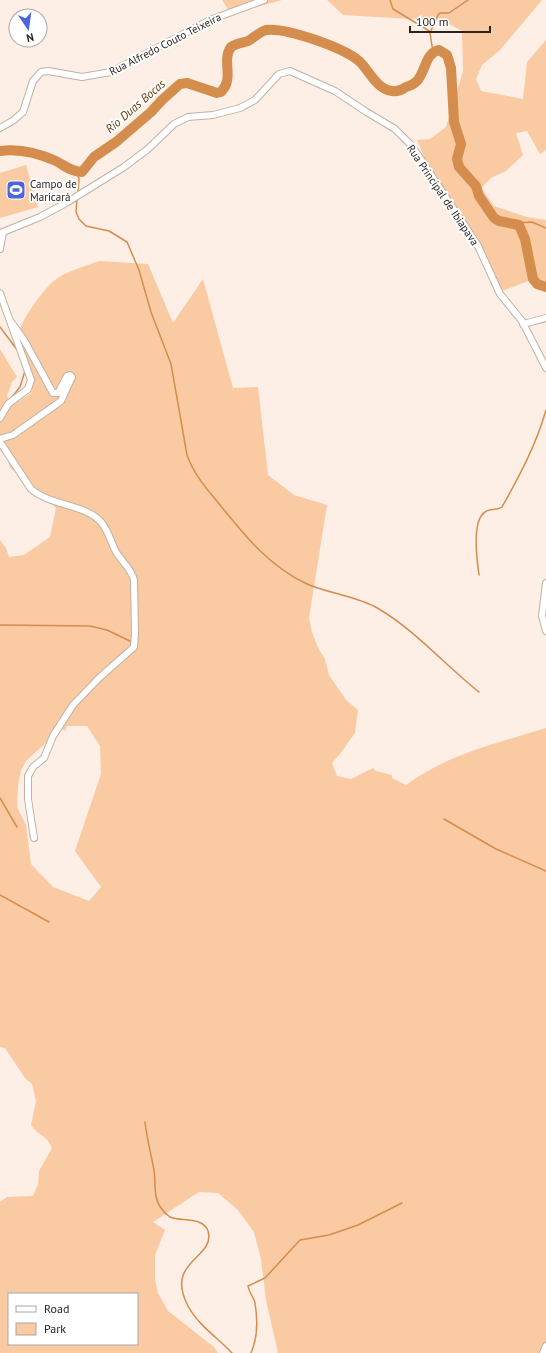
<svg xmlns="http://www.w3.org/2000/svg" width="546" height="1353" font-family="'PT Sans',sans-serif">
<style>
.green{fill:#facaa3;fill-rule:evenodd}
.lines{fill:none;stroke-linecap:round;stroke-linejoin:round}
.stream{stroke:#d58d4d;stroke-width:1.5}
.river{stroke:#d58d4d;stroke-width:10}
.minor-casing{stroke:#c0b1a4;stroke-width:8}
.minor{stroke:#fff;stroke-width:6}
.labels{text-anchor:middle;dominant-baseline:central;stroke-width:4;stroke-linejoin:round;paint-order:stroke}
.street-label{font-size:11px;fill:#2a2420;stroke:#fff}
.poi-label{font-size:11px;fill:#2a2420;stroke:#fff;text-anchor:start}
.water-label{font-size:12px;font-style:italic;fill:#6a3b07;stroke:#fff}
</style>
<rect width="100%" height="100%" fill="#fdefe5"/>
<g class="green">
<polygon points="222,0 292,0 282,0 231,14"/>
<polygon points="327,0 542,0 500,50 482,65 476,79 481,91 523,99 527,62 546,40 546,150 540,154 527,131 516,133 523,155 506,171 491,178 481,188 494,206 527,217 546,220 546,285 531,280 502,291 469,230 430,172 417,140 430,139 446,127 463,71 462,31 436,17 410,19 343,15"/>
<polygon points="26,165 38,207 0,218 0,173"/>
<path d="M 99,261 L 148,264 L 173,323 L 203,279 L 233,388 L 258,387 L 268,475 L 294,495 L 327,505 L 309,618 L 312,632 L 318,648 L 325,659 L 329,675 L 346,700 L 358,710 L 355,733 L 340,754 L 332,763 L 337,776 L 351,779 L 373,768 L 376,771 L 392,775 L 392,778 L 406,785 C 446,755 498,743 546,728 L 546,1353 L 278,1353 L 266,1300 L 261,1259 L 254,1232 L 238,1210 L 218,1193 L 199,1192 L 153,1222 L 165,1230 L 155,1255 L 155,1280 L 158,1293 L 168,1311 L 214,1347 L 218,1353 L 0,1353 L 0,1202 L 7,1197 L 33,1196 L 38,1184 L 39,1171 L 52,1148 C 45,1133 39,1137 31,1125 L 36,1101 L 32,1084 L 25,1078 L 5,1048 L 0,1047 L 0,540 L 6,548 L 9,557 L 24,555 L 50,537 L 56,508 L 23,477 L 10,468 L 7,458 L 0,450 L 0,349 L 17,377 L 12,382 L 7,396 L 11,403 L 17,402 L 31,393 C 37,370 25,369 21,350 C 20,345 17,336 19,332 C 24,316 45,286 59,277 C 71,270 86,266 99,261 ZM 67,726 L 87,726 L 100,746 L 101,774 L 75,851 L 101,887 L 89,901 L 53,887 L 31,864 L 26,825 L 17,807 L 18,786 L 21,770 L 26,761 L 61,729 L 65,731 ZM 9,1294 L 137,1294 L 137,1344 L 9,1344 Z"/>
</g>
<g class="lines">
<g class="stream">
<polyline points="390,0 393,9 431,32"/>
<polyline points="433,52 430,33 438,15 440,13 449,13 468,0"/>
<polyline points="77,172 79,179 78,193"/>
<path d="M 77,198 L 76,212 L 79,219 L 86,226 L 109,231 L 127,242 L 139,270 L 151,312 L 171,364 L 187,455 C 194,475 207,489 220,505 C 245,536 270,567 307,584 C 330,594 357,596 379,609 C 416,631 445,665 479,692"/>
<polyline points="517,223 532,222 546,228"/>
<polyline points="0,327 18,351"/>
<polyline points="12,397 20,387 25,371"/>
<path d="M 479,575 C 477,561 471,521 485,512 C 490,508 496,511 502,507 C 520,475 536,445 546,410"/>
<polyline points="0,625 90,626 107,630 132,642"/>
<polyline points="0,798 17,827"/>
<polyline points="444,819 496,849 546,871"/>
<polyline points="0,895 49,922"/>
<path d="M 145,1122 C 147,1139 151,1154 154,1170 C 156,1183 153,1198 161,1208 C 163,1211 167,1215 170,1217 C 180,1222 203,1216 208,1231 C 216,1259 164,1260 188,1306 C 198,1325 218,1338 232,1353"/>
<path d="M 251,1353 C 258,1337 258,1321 255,1303 C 254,1298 249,1292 248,1286 L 265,1278 L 300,1240 L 329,1235 L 358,1225 L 402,1203"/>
</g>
<path class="river" d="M 0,151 C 20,148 38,153 56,161 C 65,166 72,172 82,172 L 94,157 L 116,142 L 151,112 L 162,100 L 180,84 L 187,83 L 217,93 L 221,92 C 235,78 221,61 231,47 C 236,43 242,43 248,41 C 254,38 259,32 266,30 C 286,27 344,48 359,61 C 369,70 377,90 392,91 C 397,92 402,90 406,87 C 410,86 414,84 417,81 C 426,71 425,53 439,50 L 447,55 L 451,68 L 454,122 L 461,144 L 457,159 L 459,167 L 476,186 L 479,196 L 494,218 L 499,221 L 519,225 L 525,239 L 533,279 L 537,284 L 546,287"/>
<g class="minor-casing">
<g id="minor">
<polyline points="0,128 14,120 23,112 33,81 41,72 48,71 82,77 111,72 210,20 264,0"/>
<polyline points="3,232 40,217 66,203 124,167 148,149 174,124 188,117 213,115 240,108 255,100 279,74 290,71 335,91 365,111 395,129 412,146 478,246 500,294 522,321 546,368"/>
<polyline points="0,249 3,232"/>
<polyline points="0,293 31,380 28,389 8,404 0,418"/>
<polyline points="523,324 546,318"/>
<polyline points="0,439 13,435 61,401 72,377 70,375 67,376 58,393 53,393 24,340 12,323"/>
<path d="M 0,442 L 31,489 C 51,506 85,504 101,522 C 108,530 111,542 116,552 C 122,562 131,568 134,580 L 135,633 L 134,647 L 99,678 L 73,705 L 53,736 L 44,758 L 33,767 L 28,776 L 28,799 L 34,838"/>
<polyline points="546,583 542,616 546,631"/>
<polyline points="543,1353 546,1346"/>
</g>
</g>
<use href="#minor" class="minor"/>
</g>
<defs>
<g id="stadium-square" transform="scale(1)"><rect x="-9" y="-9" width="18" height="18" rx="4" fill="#4d65da" stroke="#fff"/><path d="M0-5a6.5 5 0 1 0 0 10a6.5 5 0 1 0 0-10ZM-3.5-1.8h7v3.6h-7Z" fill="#fff"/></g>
</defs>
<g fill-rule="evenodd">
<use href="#stadium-square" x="16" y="190"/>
</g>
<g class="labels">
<g class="street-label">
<text transform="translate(165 44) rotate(-27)">Rua Alfredo Couto Teixeira</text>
<text transform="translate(443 195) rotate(56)">Rua Principal de Ibiapava</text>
</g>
<g class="poi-label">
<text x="30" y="184">Campo de<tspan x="30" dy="13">Maricará</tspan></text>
</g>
<g class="water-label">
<text transform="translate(135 106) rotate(-41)">Rio Duas Bocas</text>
</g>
</g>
<rect x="8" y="1293" width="130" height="52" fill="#ffffff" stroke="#aaa7a6"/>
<rect x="16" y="1306" width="20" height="6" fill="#ffffff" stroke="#aaa7a6"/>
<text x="44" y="1313" font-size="12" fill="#2a2420">Road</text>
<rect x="16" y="1323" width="20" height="12" fill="#facaa3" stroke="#aaa7a6"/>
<text x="44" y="1333" font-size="12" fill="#2a2420">Park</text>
<g transform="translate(28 28) rotate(167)"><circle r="19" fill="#ffffff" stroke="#aaa7a6"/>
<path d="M0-3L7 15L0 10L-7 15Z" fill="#4d65da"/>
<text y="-6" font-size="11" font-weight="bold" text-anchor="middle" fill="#2a2420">N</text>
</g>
<path d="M410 26v6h80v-6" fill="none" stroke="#2a2420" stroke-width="2"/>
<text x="416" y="26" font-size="12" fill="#2a2420" stroke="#ffffff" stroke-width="3" paint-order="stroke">100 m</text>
</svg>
